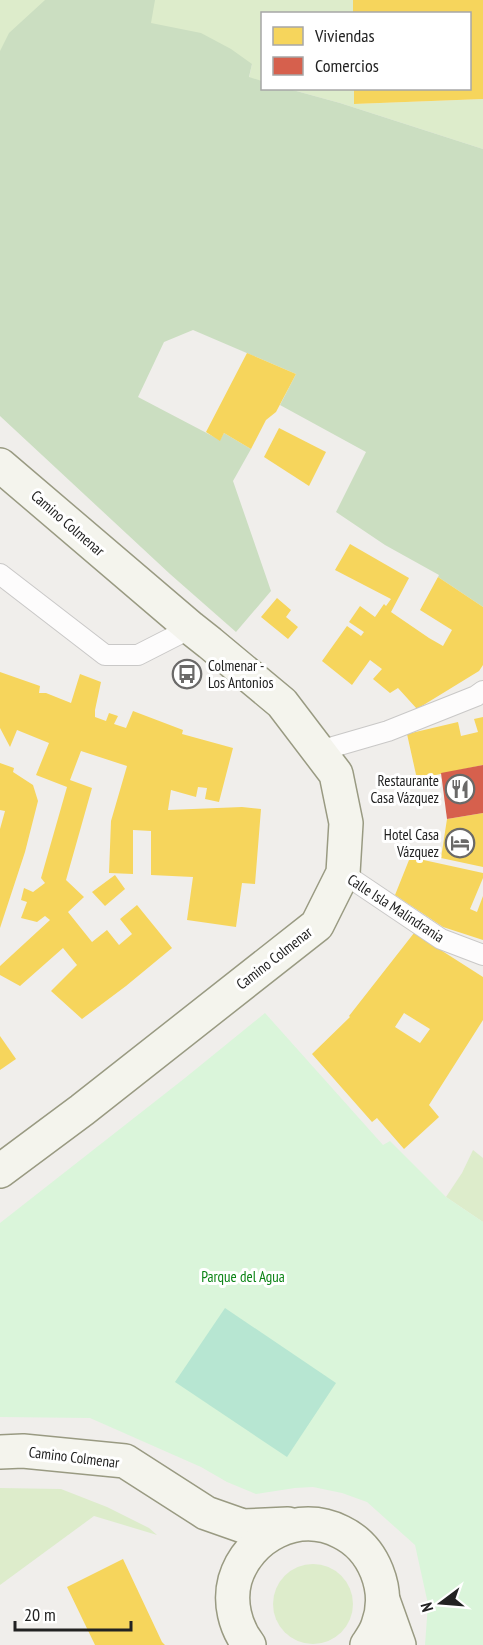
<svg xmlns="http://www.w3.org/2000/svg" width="483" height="1645" font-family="'PT Sans Narrow',sans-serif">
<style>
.grass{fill:#ddeccb}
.forest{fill:#cbdec1}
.park{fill:#daf5da}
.pitch{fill:#b7e6d2}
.homes{fill:#f6d55c;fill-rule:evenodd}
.shops{fill:#d6604d}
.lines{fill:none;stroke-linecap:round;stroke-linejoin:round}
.service-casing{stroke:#c9c8c7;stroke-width:22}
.secondary-casing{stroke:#999a82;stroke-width:36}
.service{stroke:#fdfcfc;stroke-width:20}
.secondary{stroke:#f4f4ed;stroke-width:33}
.labels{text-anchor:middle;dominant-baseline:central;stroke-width:6;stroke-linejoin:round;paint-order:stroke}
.street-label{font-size:15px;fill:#222;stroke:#fff}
.poi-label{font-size:15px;fill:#222;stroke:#fff;text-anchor:end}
.park-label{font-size:15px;fill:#0c8416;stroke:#fff}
</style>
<rect width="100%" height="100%" fill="#f0eeeb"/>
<g class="grass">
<polygon points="0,0 353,0 353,13 262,14 262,81 249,78 252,64 0,116"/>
<polygon points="289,89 354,89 355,104 483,99 483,149 340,103"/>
<polygon points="473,1150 483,1158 483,1222 446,1197 462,1173"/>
<polygon points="0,1488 61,1489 107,1507 149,1528 157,1535 94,1516 0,1585"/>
<circle cx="313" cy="1604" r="40"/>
</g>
<polygon class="forest" points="45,0 155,0 151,23 201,33 231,49 252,64 249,77 262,81 262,88 289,89 340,103 483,149 483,607 438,577 439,575 385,545 336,512 366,452 280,405 296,374 193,330 164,342 138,397 220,440 224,433 251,449 233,481 271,591 236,632 170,574 0,416 0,51 9,33"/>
<polygon class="park" points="265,1013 383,1145 390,1141 446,1197 483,1222 483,1645 425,1645 428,1604 415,1545 367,1502 342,1493 313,1487 295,1488 256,1494 227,1482 201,1467 90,1418 0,1417 0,1223 185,1078"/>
<polygon class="pitch" points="225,1308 336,1383 287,1457 175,1382"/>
<g class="homes">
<polygon points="353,0 483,0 483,99 354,104 354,88 470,88 470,14 353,14"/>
<polygon points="247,353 296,374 276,412 266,420 251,449 224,433 220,441 206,432"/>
<polygon points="279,428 326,452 309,486 264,457"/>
<polygon points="350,544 409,578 391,612 429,638 443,646 452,630 420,610 438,577 483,607 483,665 479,671 417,709 398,688 390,693 373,679 382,669 370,660 352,685 322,661 347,626 361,636 364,632 349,622 360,606 375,617 384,604 386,606 391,599 335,570"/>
<polygon points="277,598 291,610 286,617 298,627 288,639 261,617"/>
<polygon points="0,672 40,686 39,693 46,693 71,703 80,674 101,682 95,710 95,717 106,721 109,713 118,716 114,724 126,728 133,711 183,730 182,734 233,748 219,802 205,799 207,788 198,787 196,797 171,790 168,810 242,807 261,809 255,884 242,883 236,927 187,920 193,877 151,875 151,831 133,830 133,874 109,873 111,821 127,766 81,751 70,780 92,788 66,880 84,897 68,912 92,942 107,930 119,945 132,934 120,919 137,905 172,948 126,986 82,1019 51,991 77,965 63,948 20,986 0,975 0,966 50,920 45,916 37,922 21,918 27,902 21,900 24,888 33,892 45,883 41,878 67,787 36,775 49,743 17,730 10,747 0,728"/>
<polygon points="483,717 483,765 417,779 407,734 458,722 461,736 478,732 474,719"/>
<polygon points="0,763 14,768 13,772 33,785 38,801 25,852 0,928 0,829 5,811 0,810"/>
<polygon points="483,813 483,867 441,858 447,819"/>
<polygon points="411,855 419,859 483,873 483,878 470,909 477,912 483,896 483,940 443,927 395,895"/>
<polygon points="115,875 125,889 105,906 92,892"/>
<path d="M 414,933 L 483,977 L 483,1020 L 429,1105 L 439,1117 L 404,1149 L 377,1118 L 372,1122 L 312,1054 L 350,1017 L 349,1016 ZM 404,1013 L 430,1029 L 420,1043 L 395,1027 Z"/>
<polygon points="0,1036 16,1059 0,1070"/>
<polygon points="123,1559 162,1642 165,1645 95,1645 67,1587"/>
</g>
<polygon class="shops" points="483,765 483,813 447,819 441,773"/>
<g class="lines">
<g class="service-casing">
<g id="service">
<polyline points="0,574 105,655 138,655 191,628"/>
<polyline points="319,751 388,731 476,696 483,691"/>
<polyline points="343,873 441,939 483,955"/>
</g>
</g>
<g class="secondary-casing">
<g id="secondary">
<polyline points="0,465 191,628 210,643 282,703 336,774 346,823 343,873 317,925 82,1110 0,1171"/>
<polyline points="0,1452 23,1451 125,1461 206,1513 243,1526 288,1524"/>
<polyline points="383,1600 399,1645"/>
<path d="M 249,1645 C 235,1627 229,1602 235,1580 C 248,1536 298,1510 341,1532 C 374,1548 391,1590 378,1625 C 376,1632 371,1639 367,1645"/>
</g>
</g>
<use href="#service" class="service"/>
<use href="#secondary" class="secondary"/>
</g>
<defs>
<g id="bus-ring" transform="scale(1.5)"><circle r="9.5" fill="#fff" stroke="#6a6968" stroke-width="1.5"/><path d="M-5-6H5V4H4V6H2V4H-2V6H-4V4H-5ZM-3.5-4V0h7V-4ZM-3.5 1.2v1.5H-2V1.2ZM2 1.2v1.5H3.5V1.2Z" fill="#6a6968"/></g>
<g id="restaurant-ring" transform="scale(1.5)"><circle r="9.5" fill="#fff" stroke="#6a6968" stroke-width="1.5"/><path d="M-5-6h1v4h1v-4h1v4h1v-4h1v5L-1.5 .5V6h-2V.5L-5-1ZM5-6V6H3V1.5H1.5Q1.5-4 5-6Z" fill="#6a6968"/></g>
<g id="hotel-ring" transform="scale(1.5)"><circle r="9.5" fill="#fff" stroke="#6a6968" stroke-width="1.5"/><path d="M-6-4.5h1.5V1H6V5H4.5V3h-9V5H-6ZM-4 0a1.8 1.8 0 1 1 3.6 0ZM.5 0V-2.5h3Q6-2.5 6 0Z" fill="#6a6968"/></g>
</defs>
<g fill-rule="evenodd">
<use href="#bus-ring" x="187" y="674"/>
<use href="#restaurant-ring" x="460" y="789"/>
<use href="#hotel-ring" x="460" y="843"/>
</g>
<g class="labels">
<g class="street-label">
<text transform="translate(68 523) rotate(41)">Camino Colmenar</text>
<text transform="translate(396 908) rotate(33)">Calle Isla Malindrania</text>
<text transform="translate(274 958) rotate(-38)">Camino Colmenar</text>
<text transform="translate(74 1457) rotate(7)">Camino Colmenar</text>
</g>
<g class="poi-label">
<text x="208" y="665" text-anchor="start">Colmenar -<tspan x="208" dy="17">Los Antonios</tspan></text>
<text x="439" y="780">Restaurante<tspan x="439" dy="17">Casa Vázquez</tspan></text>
<text x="439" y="834">Hotel Casa<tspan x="439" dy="17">Vázquez</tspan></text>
</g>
<g class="park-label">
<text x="243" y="1276">Parque del Agua</text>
</g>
</g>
<rect x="261" y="12" width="210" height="78" fill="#ffffff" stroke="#a7a7a7" stroke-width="1.5"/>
<rect x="273" y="27" width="30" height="18" fill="#f6d55c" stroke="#a7a7a7" stroke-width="1.5"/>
<text x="315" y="42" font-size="18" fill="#222222">Viviendas</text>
<rect x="273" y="57" width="30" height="18" fill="#d6604d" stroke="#a7a7a7" stroke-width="1.5"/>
<text x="315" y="72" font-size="18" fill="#222222">Comercios</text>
<g transform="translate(441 1603) rotate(254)" stroke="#ffffff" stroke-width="4.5" paint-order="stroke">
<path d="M0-4.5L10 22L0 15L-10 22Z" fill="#222222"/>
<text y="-9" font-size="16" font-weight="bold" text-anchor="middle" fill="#222222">N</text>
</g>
<path d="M15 1621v9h116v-9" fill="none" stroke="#222222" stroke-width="3"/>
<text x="24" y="1621" font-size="18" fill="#222222" stroke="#ffffff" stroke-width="4.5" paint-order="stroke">20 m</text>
</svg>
